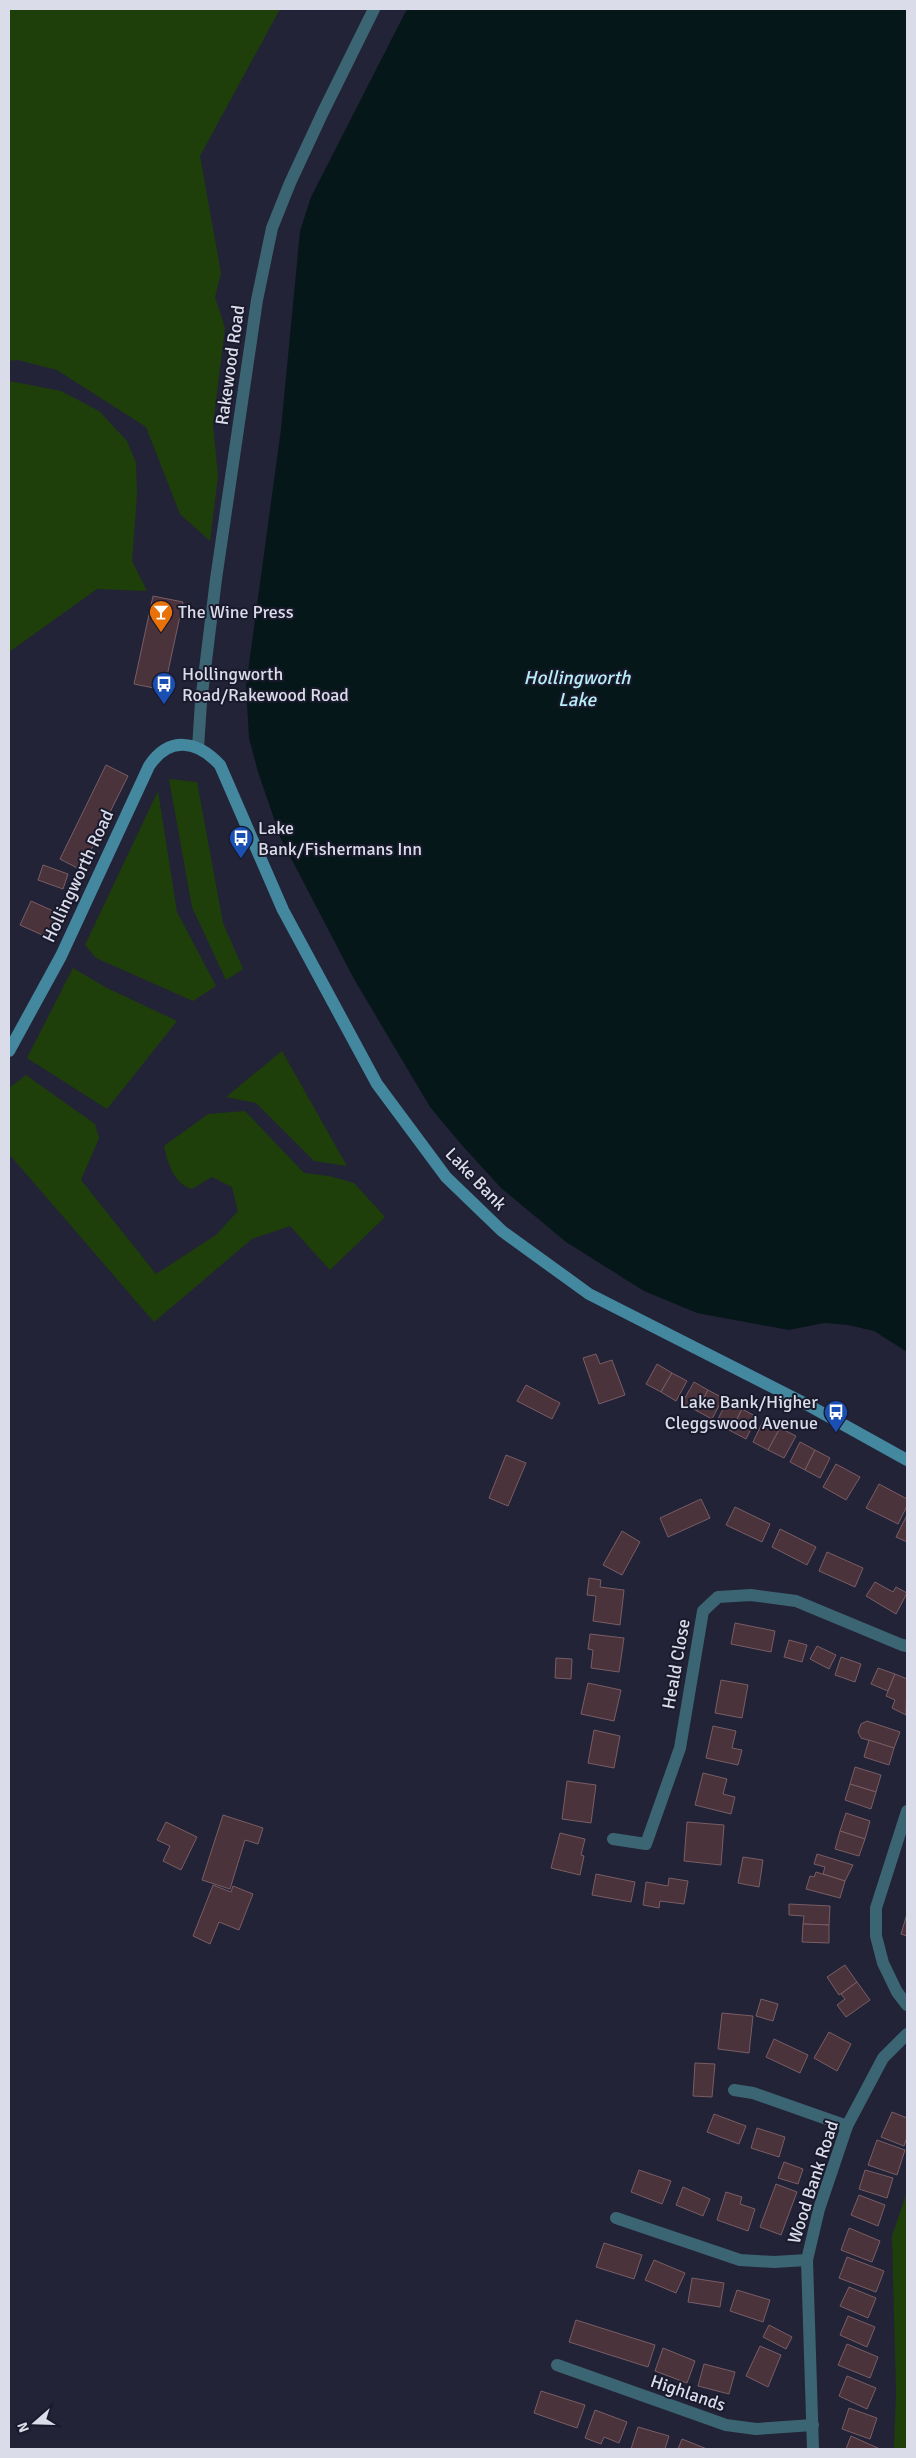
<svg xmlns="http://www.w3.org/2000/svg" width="916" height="2458" font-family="Signika,sans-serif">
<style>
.green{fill:#1e3f09}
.water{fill:#061719}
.building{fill:#4b333b;stroke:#785d65}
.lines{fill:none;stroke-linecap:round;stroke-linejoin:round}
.street{stroke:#3c6573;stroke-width:12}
.secondary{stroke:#43889f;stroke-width:12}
.labels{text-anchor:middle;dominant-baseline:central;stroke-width:4;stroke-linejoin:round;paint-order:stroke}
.street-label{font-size:18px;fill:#dbdce9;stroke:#1a1a2d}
.poi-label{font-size:18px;fill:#dbdce9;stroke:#1a1a2d;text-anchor:start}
.water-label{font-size:19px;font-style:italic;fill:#b7eff8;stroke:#1a1a2d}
</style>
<rect width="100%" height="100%" fill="#232337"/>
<g class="green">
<polygon points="9,9 280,9 200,156 221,273 215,297 225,328 213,425 218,476 210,541 180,514 146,427 57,370 18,360 9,361"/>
<polygon points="9,381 61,391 99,411 127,441 136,463 137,494 132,561 147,591 97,589 9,652"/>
<polygon points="169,779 197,782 223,923 243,969 226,980 192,907"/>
<polygon points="158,791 177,912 216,986 193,1001 96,958 85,945"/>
<polygon points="73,968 107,988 177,1021 107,1109 27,1058"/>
<polygon points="282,1051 347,1166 314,1161 256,1103 226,1097"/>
<path d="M 26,1075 L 95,1124 L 99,1138 L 81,1180 L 156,1274 L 216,1235 L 238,1211 L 232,1187 L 212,1177 L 192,1189 C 173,1183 168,1163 164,1146 L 208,1114 L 245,1111 L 304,1173 L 329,1176 L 354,1183 L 385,1217 L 330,1270 L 290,1226 L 252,1239 L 154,1322 L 9,1154 L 9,1088 Z"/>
<polygon points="907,2192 907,2449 894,2449 896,2392 892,2236"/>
</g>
<polygon class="water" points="407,9 907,9 907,1352 874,1331 848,1325 824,1323 789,1330 697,1313 644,1291 566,1242 501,1188 460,1143 430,1107 354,979 281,839 258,772 249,738 246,686 281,429 300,231 311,197"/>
<g class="building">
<polygon points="153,596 183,602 164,690 134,684"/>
<polygon points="106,765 128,776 81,870 60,859"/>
<polygon points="43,865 68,874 63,889 38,880"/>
<polygon points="31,901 60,914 49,938 20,925"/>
<polygon points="596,1354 600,1364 612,1360 625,1395 599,1404 583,1358"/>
<polygon points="657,1364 672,1373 661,1392 646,1384"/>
<polygon points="672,1373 687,1381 676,1401 661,1392"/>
<polygon points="694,1382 708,1390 697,1411 682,1403"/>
<polygon points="526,1385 560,1403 552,1419 517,1401"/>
<polygon points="708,1390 723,1398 712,1419 697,1411"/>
<polygon points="727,1401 742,1409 731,1431 716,1423"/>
<polygon points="742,1409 757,1417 746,1439 731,1431"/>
<polygon points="764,1419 780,1428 768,1450 753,1442"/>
<polygon points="780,1428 796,1436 784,1458 768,1450"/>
<polygon points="800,1442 815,1450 805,1470 790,1462"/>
<polygon points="815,1450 830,1458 820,1478 805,1470"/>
<polygon points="506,1455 526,1463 508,1506 489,1498"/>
<polygon points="836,1464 860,1477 846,1500 823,1487"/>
<polygon points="879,1484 907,1499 907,1506 898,1524 866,1508"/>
<polygon points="701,1499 710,1518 668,1537 660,1518"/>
<polygon points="735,1507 770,1524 762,1542 726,1525"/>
<polygon points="907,1515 907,1542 896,1537"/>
<polygon points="780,1529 816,1547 807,1565 772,1547"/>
<polygon points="622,1531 640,1542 622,1575 603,1565"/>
<polygon points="827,1552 863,1568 855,1587 819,1571"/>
<polygon points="589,1578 601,1580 600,1587 624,1590 620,1625 593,1621 596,1596 587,1595"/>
<polygon points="875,1582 893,1592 896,1587 907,1593 896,1614 866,1596"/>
<polygon points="735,1623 775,1631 771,1652 731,1644"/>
<polygon points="590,1634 624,1638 619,1672 591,1668 593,1650 588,1649"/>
<polygon points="789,1640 807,1645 802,1662 784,1657"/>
<polygon points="817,1646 836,1655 829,1669 810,1659"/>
<polygon points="841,1657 861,1664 855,1682 835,1675"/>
<polygon points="556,1658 572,1659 571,1679 555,1678"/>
<polygon points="878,1668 895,1674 888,1691 871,1684"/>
<polygon points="895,1674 907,1679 906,1715 892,1708 895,1700 886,1696"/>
<polygon points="721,1680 748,1685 742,1718 715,1713"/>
<polygon points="588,1683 621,1690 614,1721 581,1714"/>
<polygon points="867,1721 900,1732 894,1748 861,1738 858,1732 861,1724"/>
<polygon points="713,1726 736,1731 732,1748 742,1750 738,1765 706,1758"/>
<polygon points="594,1730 620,1736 614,1768 588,1763"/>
<polygon points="869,1740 894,1748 889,1765 864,1757"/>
<polygon points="855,1767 881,1775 876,1792 850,1784"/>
<polygon points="703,1773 727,1779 723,1794 735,1797 731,1814 695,1805"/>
<polygon points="567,1781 596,1785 591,1823 562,1819"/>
<polygon points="850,1784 876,1792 871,1809 845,1800"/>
<polygon points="846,1813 870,1821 865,1839 840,1831"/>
<polygon points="223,1815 263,1828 258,1844 245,1840 230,1889 202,1880"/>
<polygon points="166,1822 197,1837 181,1870 163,1861 170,1846 157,1840"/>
<polygon points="687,1822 724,1825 721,1865 684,1861"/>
<polygon points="840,1831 865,1839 859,1856 835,1849"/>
<polygon points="560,1833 585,1839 581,1855 584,1856 580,1875 551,1868"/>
<polygon points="817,1854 853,1865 845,1881 823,1874 825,1867 814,1864"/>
<polygon points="743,1857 763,1860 759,1887 738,1883"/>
<polygon points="816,1872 845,1881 840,1898 806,1889 810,1876 814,1877"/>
<polygon points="596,1874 635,1882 631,1902 592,1895"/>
<polygon points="669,1878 688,1881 684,1904 660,1901 659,1908 643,1905 646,1882 668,1886"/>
<polygon points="213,1885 231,1892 233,1886 253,1894 239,1930 219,1922 210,1944 193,1936"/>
<polygon points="789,1904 830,1906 829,1925 803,1924 804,1916 789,1915"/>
<polygon points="907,1914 907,1936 901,1934"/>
<polygon points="803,1924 829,1925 829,1943 802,1942"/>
<polygon points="845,1965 857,1982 839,1995 827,1977"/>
<polygon points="857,1982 870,2000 846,2017 837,2005 845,1999 841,1994"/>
<polygon points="761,1999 778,2004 773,2021 756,2016"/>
<polygon points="722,2013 753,2016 749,2053 718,2049"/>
<polygon points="829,2032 851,2044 837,2071 814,2058"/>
<polygon points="774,2039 808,2055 800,2073 766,2057"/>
<polygon points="695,2063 715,2064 712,2097 693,2096"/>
<polygon points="892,2112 907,2118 907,2137 904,2146 881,2137"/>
<polygon points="714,2114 746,2126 739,2144 707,2132"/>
<polygon points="757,2128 785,2137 779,2157 751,2148"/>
<polygon points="877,2140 905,2150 897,2175 868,2165"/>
<polygon points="784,2162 803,2169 798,2184 778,2178"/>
<polygon points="639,2170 671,2181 662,2204 631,2192"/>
<polygon points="865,2170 893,2178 887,2198 859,2189"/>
<polygon points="776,2184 797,2192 781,2235 760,2227"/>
<polygon points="683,2187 710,2199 703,2216 676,2205"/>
<polygon points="726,2192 742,2197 740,2204 755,2209 748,2231 717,2220"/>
<polygon points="859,2195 885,2205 878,2226 851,2215"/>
<polygon points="849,2228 880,2241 872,2262 841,2250"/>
<polygon points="604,2243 642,2255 634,2279 596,2267"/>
<polygon points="847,2257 884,2271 876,2292 839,2278"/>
<polygon points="654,2260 685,2273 676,2293 645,2280"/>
<polygon points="692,2278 724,2283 720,2307 688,2302"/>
<polygon points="849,2287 876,2298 868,2318 840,2306"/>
<polygon points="737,2290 770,2300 763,2322 730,2311"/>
<polygon points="848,2316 875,2327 867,2347 840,2335"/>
<polygon points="576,2320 655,2345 648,2367 569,2342"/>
<polygon points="769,2325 792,2337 786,2349 763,2337"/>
<polygon points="847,2344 878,2357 870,2378 838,2365"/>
<polygon points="760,2346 781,2355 768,2387 746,2376"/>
<polygon points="663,2348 695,2361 687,2383 655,2371"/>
<polygon points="704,2364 735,2372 729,2394 698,2386"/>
<polygon points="847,2376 876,2388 867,2409 839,2396"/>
<polygon points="541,2391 585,2405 577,2428 534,2413"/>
<polygon points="849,2408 877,2418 870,2439 842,2429"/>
<polygon points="595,2410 627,2422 619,2443 604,2437 601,2444 585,2438"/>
<polygon points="638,2427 669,2436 665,2449 631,2449"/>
<polygon points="851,2436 880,2449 846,2449"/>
<polygon points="682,2439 707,2449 678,2449"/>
</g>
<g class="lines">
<g class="street">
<polyline points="198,748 201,702 216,579 257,300 272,228 290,183 323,112 374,9"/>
<polyline points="907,1811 876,1908 876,1936 883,1963 897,1992 907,2005"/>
<polyline points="613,1839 646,1844 680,1748 703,1611 718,1597 751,1595 796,1601 902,1645 907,1646"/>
<polyline points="734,2090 753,2093 847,2126"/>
<polyline points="616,2218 740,2260 774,2262 807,2260"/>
<polyline points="557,2365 726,2425 756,2429 813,2425"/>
<polyline points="813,2449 807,2260 819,2209 847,2126 883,2058 907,2034"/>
</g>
<path class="secondary" d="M 9,1051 L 61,956 L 149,766 C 169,736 197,740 220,765 L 283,910 L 377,1084 L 446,1177 L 502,1231 L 589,1294 L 808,1405 L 907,1460"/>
</g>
<defs>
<g id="bar-pin" transform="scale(1.25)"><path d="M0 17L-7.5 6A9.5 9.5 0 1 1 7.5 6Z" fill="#e8710a" stroke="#1a1a2d"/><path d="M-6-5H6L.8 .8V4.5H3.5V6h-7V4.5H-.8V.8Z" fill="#fff"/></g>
<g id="bus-pin" transform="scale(1.25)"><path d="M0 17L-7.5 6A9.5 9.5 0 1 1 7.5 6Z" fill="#1a4fb4" stroke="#1a1a2d"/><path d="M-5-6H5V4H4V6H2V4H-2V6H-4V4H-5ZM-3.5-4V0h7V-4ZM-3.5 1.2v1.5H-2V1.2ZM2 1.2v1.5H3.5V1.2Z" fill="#fff"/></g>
</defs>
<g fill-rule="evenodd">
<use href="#bar-pin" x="161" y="612"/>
<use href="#bus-pin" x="164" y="684"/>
<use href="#bus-pin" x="241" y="838"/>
<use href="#bus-pin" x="836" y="1412"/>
</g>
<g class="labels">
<g class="street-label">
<text transform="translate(230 365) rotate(-82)">Rakewood Road</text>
<text transform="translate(78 876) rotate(-65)">Hollingworth Road</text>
<text transform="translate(476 1179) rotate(46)">Lake Bank</text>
<text transform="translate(676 1664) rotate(-80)">Heald Close</text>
<text transform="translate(813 2182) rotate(-72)">Wood Bank Road</text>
<text transform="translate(688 2393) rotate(19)">Highlands</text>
</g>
<g class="poi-label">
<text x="178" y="612">The Wine Press</text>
<text x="182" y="674">Hollingworth<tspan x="182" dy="21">Road/Rakewood Road</tspan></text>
<text x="258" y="828">Lake<tspan x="258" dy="21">Bank/Fishermans Inn</tspan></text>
<text x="818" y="1402" text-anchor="end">Lake Bank/Higher<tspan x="818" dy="21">Cleggswood Avenue</tspan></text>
</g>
<g class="water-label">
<text x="577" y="678">Hollingworth<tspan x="577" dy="22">Lake</tspan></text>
</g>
</g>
<rect width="916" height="2458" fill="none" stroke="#dbdce9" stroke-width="20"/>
<g transform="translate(35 2423) rotate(250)" stroke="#1a1a2d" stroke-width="4" paint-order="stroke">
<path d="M0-4L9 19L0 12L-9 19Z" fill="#dbdce9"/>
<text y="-8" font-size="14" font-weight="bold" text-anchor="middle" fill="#dbdce9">N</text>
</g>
</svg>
